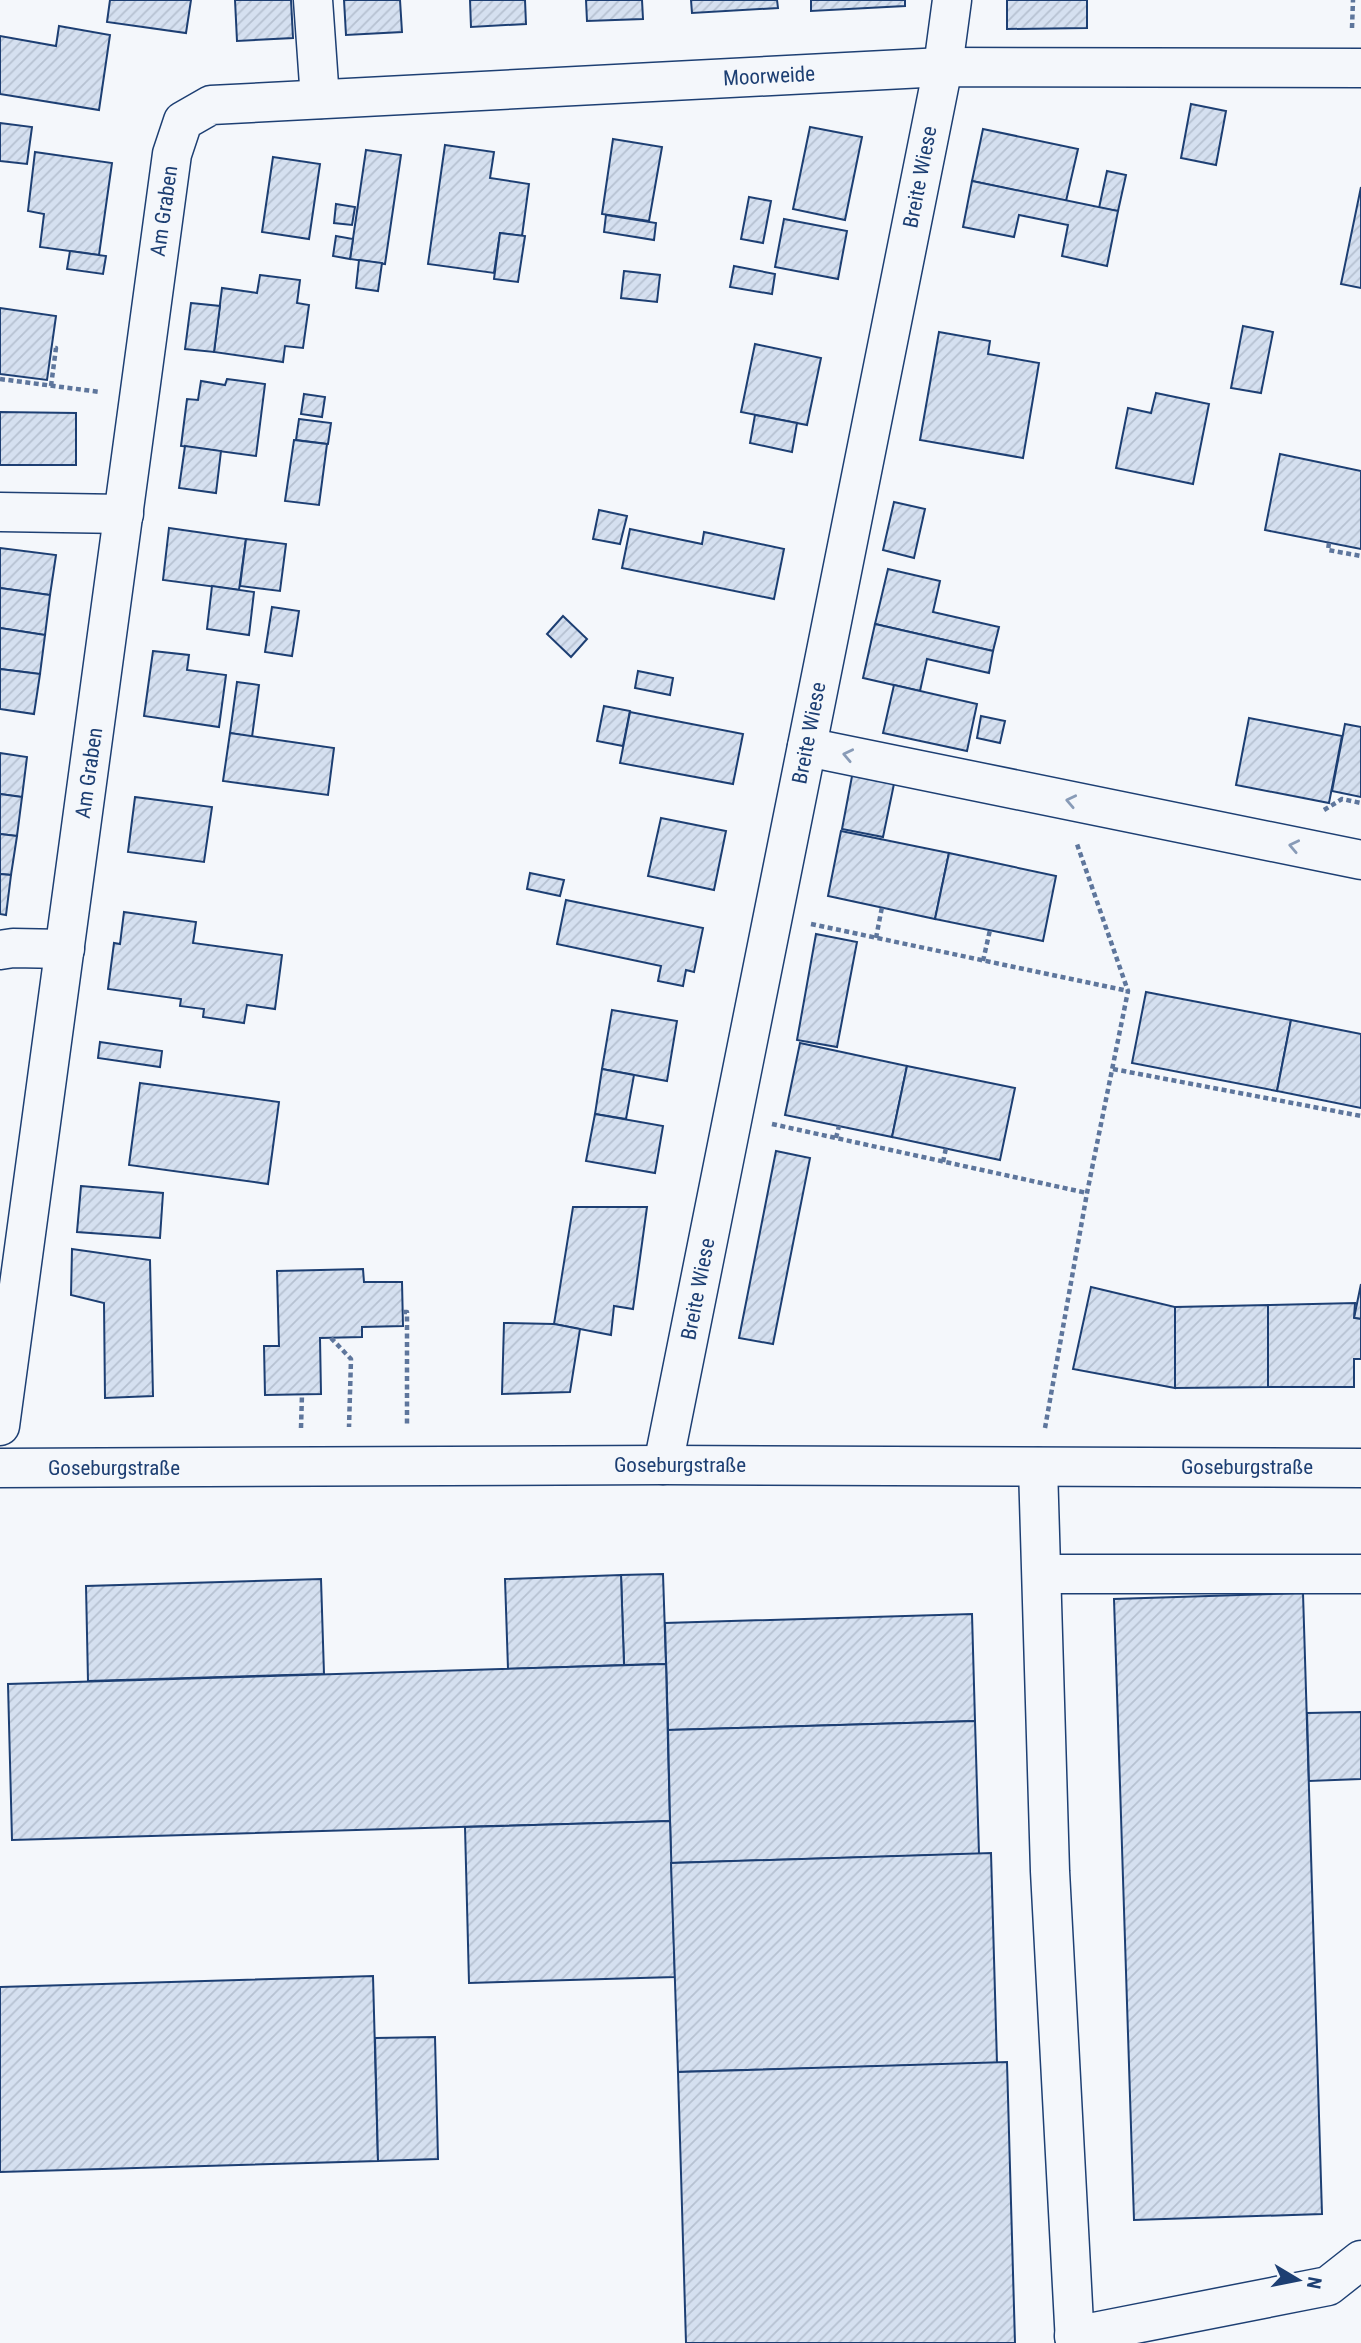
<svg xmlns="http://www.w3.org/2000/svg" width="1361" height="2343" font-family="'Roboto Condensed',sans-serif">
<style>
.building{fill:url(#building-hatch);stroke:#1d3f73;stroke-width:2}
.lines{fill:none;stroke-linecap:round;stroke-linejoin:round}
.minor-casing{stroke:#1d3f73;stroke-width:41}
.path{stroke:#5e769c;stroke-width:4.5;stroke-dasharray:5 3.5;stroke-linecap:butt}
.minor{stroke:#f4f7fb;stroke-width:38}
.oneway{stroke:#889bb7}
.labels{text-anchor:middle;dominant-baseline:central;stroke-width:5;stroke-linejoin:round;paint-order:stroke}
.street-label{font-size:21px;fill:#1d3f73;stroke:#f4f7fb}
</style>
<defs>
<pattern id="building-hatch" width="6" height="6" patternUnits="userSpaceOnUse" patternTransform="scale(1.75)"><rect width="6" height="6" fill="#d5e0f0"/><path d="M-1 1l2-2M0 6l6-6M5 7l2-2" fill="none" stroke="#b6c1d1"/></pattern>
</defs>
<rect width="100%" height="100%" fill="#f4f7fb"/>
<g class="building">
<polygon points="110,0 191,0 186,33 107,22"/>
<polygon points="235,0 291,0 293,38 237,41"/>
<polygon points="344,0 400,0 402,32 346,35"/>
<polygon points="470,0 525,0 526,24 471,27"/>
<polygon points="586,0 642,0 643,19 587,21"/>
<polygon points="691,0 777,0 778,8 692,13"/>
<polygon points="811,0 905,0 905,6 811,11"/>
<polygon points="1007,0 1087,0 1087,28 1007,29"/>
<polygon points="59,26 110,35 99,110 0,94 0,36 56,46"/>
<polygon points="1191,104 1226,111 1216,165 1181,158"/>
<polygon points="0,123 32,127 27,164 0,161"/>
<polygon points="810,127 862,137 845,220 793,209"/>
<polygon points="983,129 1078,149 1066,201 972,181"/>
<polygon points="613,139 662,147 649,221 602,214"/>
<polygon points="445,145 494,152 490,178 529,184 522,236 500,233 494,273 428,264"/>
<polygon points="366,150 401,155 385,264 350,259"/>
<polygon points="35,152 112,163 99,255 40,247 44,214 28,211"/>
<polygon points="273,157 320,164 309,239 262,232"/>
<polygon points="1107,171 1126,175 1118,211 1099,208"/>
<polygon points="972,181 1118,211 1107,266 1062,256 1068,225 1019,215 1014,237 963,227"/>
<polygon points="1361,187 1361,288 1341,284"/>
<polygon points="749,197 771,201 763,243 741,239"/>
<polygon points="336,204 355,207 352,225 334,223"/>
<polygon points="606,215 656,223 654,240 604,232"/>
<polygon points="784,219 847,231 838,279 775,267"/>
<polygon points="500,233 525,236 518,282 494,279"/>
<polygon points="336,236 353,239 350,259 333,256"/>
<polygon points="70,251 106,256 103,274 67,269"/>
<polygon points="359,260 382,263 378,291 356,288"/>
<polygon points="734,266 775,274 772,294 730,287"/>
<polygon points="624,271 660,275 657,302 621,298"/>
<polygon points="260,275 300,280 297,303 309,305 303,348 285,346 283,362 214,352 222,288 257,293"/>
<polygon points="191,303 220,306 214,352 185,349"/>
<polygon points="0,308 56,316 47,380 0,374"/>
<polygon points="1243,326 1273,332 1261,393 1231,388"/>
<polygon points="939,332 990,341 988,354 1039,363 1023,458 920,440"/>
<polygon points="755,344 821,358 807,425 741,412"/>
<polygon points="227,379 265,384 256,456 181,446 187,399 198,400 201,381 225,385"/>
<polygon points="1156,393 1209,404 1193,484 1116,468 1128,408 1151,413"/>
<polygon points="304,394 325,397 322,417 301,414"/>
<polygon points="0,412 76,413 76,465 0,465"/>
<polygon points="755,415 797,423 792,452 750,443"/>
<polygon points="299,419 331,423 328,444 296,440"/>
<polygon points="294,440 327,444 319,505 285,501"/>
<polygon points="185,446 221,451 216,493 179,488"/>
<polygon points="1280,454 1361,471 1361,549 1265,530"/>
<polygon points="894,502 925,509 914,558 883,550"/>
<polygon points="599,510 627,516 620,544 593,539"/>
<polygon points="169,528 246,539 239,590 163,580"/>
<polygon points="630,529 702,544 704,532 784,549 774,599 622,568"/>
<polygon points="246,539 286,544 280,591 240,586"/>
<polygon points="0,548 56,555 50,595 0,588"/>
<polygon points="888,569 940,581 933,612 999,627 993,651 875,624"/>
<polygon points="212,586 254,592 249,635 207,629"/>
<polygon points="0,588 50,595 45,635 0,628"/>
<polygon points="272,607 299,611 292,656 265,652"/>
<polygon points="563,616 587,639 571,657 547,634"/>
<polygon points="875,624 993,651 989,673 927,659 920,691 863,678"/>
<polygon points="0,628 45,635 40,674 0,669"/>
<polygon points="153,651 189,655 187,670 226,675 219,727 144,716"/>
<polygon points="0,669 40,674 34,714 0,709"/>
<polygon points="638,671 673,678 670,695 635,688"/>
<polygon points="237,682 259,685 252,737 230,733"/>
<polygon points="894,685 977,704 967,751 883,733"/>
<polygon points="604,706 630,711 623,746 597,741"/>
<polygon points="630,712 743,734 733,784 620,763"/>
<polygon points="981,716 1005,721 1000,743 977,738"/>
<polygon points="1249,718 1342,736 1329,803 1236,785"/>
<polygon points="1345,724 1361,727 1361,797 1332,791"/>
<polygon points="230,733 334,748 328,795 223,781"/>
<polygon points="0,753 27,757 22,797 0,794"/>
<polygon points="853,771 895,779 883,837 842,829"/>
<polygon points="0,794 22,797 17,836 0,834"/>
<polygon points="135,797 212,807 204,862 128,852"/>
<polygon points="661,818 726,831 714,890 648,876"/>
<polygon points="841,831 949,853 935,919 828,896"/>
<polygon points="0,834 17,836 11,875 0,874"/>
<polygon points="949,853 1056,876 1043,941 935,919"/>
<polygon points="530,873 564,880 560,896 527,889"/>
<polygon points="0,874 11,875 6,915 0,914"/>
<polygon points="566,900 703,928 694,972 686,970 683,986 658,981 661,966 557,944"/>
<polygon points="124,912 196,922 193,943 282,955 275,1009 247,1005 244,1023 203,1017 204,1009 180,1006 181,999 108,989 114,943 120,944"/>
<polygon points="816,934 857,942 837,1047 797,1040"/>
<polygon points="1146,992 1291,1020 1277,1091 1132,1063"/>
<polygon points="612,1010 677,1021 667,1081 602,1069"/>
<polygon points="1291,1020 1361,1034 1361,1108 1277,1091"/>
<polygon points="100,1042 162,1051 160,1067 98,1058"/>
<polygon points="800,1043 907,1066 892,1137 785,1115"/>
<polygon points="907,1066 1015,1088 1000,1160 892,1137"/>
<polygon points="602,1069 634,1075 626,1119 595,1114"/>
<polygon points="140,1083 279,1102 268,1184 129,1165"/>
<polygon points="595,1114 663,1126 655,1173 586,1161"/>
<polygon points="776,1151 810,1158 773,1344 739,1338"/>
<polygon points="81,1186 163,1193 160,1238 77,1232"/>
<polygon points="573,1207 647,1207 633,1309 614,1306 611,1335 554,1324"/>
<polygon points="72,1249 150,1260 153,1396 105,1398 104,1303 71,1295"/>
<polygon points="363,1269 364,1282 402,1282 403,1326 362,1327 362,1337 320,1338 321,1394 265,1395 264,1346 279,1346 277,1271"/>
<polygon points="1361,1284 1361,1319 1354,1318"/>
<polygon points="1091,1287 1175,1307 1175,1388 1073,1369"/>
<polygon points="1355,1303 1354,1318 1361,1319 1361,1359 1354,1359 1354,1387 1268,1387 1268,1305"/>
<polygon points="1268,1305 1268,1387 1175,1388 1175,1307"/>
<polygon points="504,1323 554,1324 580,1329 570,1392 502,1394"/>
<polygon points="663,1574 666,1664 624,1665 621,1575"/>
<polygon points="621,1575 624,1665 508,1669 505,1579"/>
<polygon points="321,1579 324,1674 88,1681 86,1586"/>
<polygon points="1303,1593 1322,2214 1134,2220 1114,1599"/>
<polygon points="972,1614 975,1721 668,1730 665,1623"/>
<polygon points="666,1664 670,1821 12,1840 8,1684"/>
<polygon points="1361,1712 1361,1779 1309,1781 1307,1713"/>
<polygon points="975,1721 979,1854 671,1863 668,1730"/>
<polygon points="670,1821 675,1977 469,1983 465,1827"/>
<polygon points="991,1853 997,2063 678,2072 671,1863"/>
<polygon points="373,1976 378,2161 0,2172 0,1987"/>
<polygon points="435,2037 438,2159 378,2161 375,2038"/>
<polygon points="1007,2062 1015,2343 686,2343 678,2072"/>
</g>
<g class="lines">
<g class="minor-casing">
<g id="minor">
<polyline points="313,0 320,99"/>
<polyline points="0,512 124,514"/>
<polyline points="807,747 1361,860"/>
<polyline points="0,950 13,948 65,949"/>
<polyline points="0,1426 172,154 183,121 211,105 943,67 1361,68"/>
<polyline points="663,1465 943,67 952,0"/>
<polyline points="1038,1467 1050,1871 1075,2343"/>
<polyline points="0,1468 663,1465 1361,1468"/>
<polyline points="1042,1574 1361,1574"/>
<polyline points="1074,2336 1328,2286 1361,2260"/>
</g>
</g>
<g class="path">
<polyline points="1352,28 1353,0"/>
<polyline points="0,379 100,392"/>
<polyline points="51,386 56,348 52,348"/>
<polyline points="1329,543 1328,550 1361,556"/>
<polyline points="1324,810 1342,799 1361,803"/>
<polyline points="811,924 1128,991"/>
<polyline points="876,938 882,907"/>
<polyline points="983,961 990,930"/>
<polyline points="1113,1069 1361,1116"/>
<polyline points="772,1124 1087,1193"/>
<polyline points="836,1138 839,1126"/>
<polyline points="943,1162 946,1148"/>
<polyline points="403,1312 407,1312 407,1426"/>
<polyline points="331,1338 351,1359 349,1427"/>
<polyline points="301,1428 302,1394"/>
<polyline points="1045,1428 1087,1193 1128,991 1077,844"/>
</g>
<use href="#minor" class="minor"/>
</g>
<defs><path id="oneway-chevron" d="M-2-3.5L2.5 0L-2 3.5" fill="none" stroke-width="1.6" stroke-linecap="round" stroke-linejoin="round" transform="scale(1.75)"/></defs>
<g class="oneway">
<use href="#oneway-chevron" transform="translate(848 755) rotate(-168)"/>
<use href="#oneway-chevron" transform="translate(1071 801) rotate(-168)"/>
<use href="#oneway-chevron" transform="translate(1294 846) rotate(-168)"/>
</g>
<g class="labels">
<g class="street-label">
<text transform="translate(769 76) rotate(-3)">Moorweide</text>
<text transform="translate(920 177) rotate(-79)">Breite Wiese</text>
<text transform="translate(164 211) rotate(-82)">Am Graben</text>
<text transform="translate(809 733) rotate(-79)">Breite Wiese</text>
<text transform="translate(89 773) rotate(-82)">Am Graben</text>
<text transform="translate(698 1289) rotate(-79)">Breite Wiese</text>
<text x="680" y="1465">Goseburgstraße</text>
<text x="1247" y="1467">Goseburgstraße</text>
<text x="114" y="1468">Goseburgstraße</text>
</g>
</g>
<g transform="translate(1298 2280) rotate(100)" stroke="#f4f7fb" stroke-width="5" paint-order="stroke">
<path d="M0-5L12 26L0 18L-12 26Z" fill="#1d3f73"/>
<text y="-10" font-size="19" font-weight="bold" text-anchor="middle" fill="#1d3f73">N</text>
</g>
</svg>
